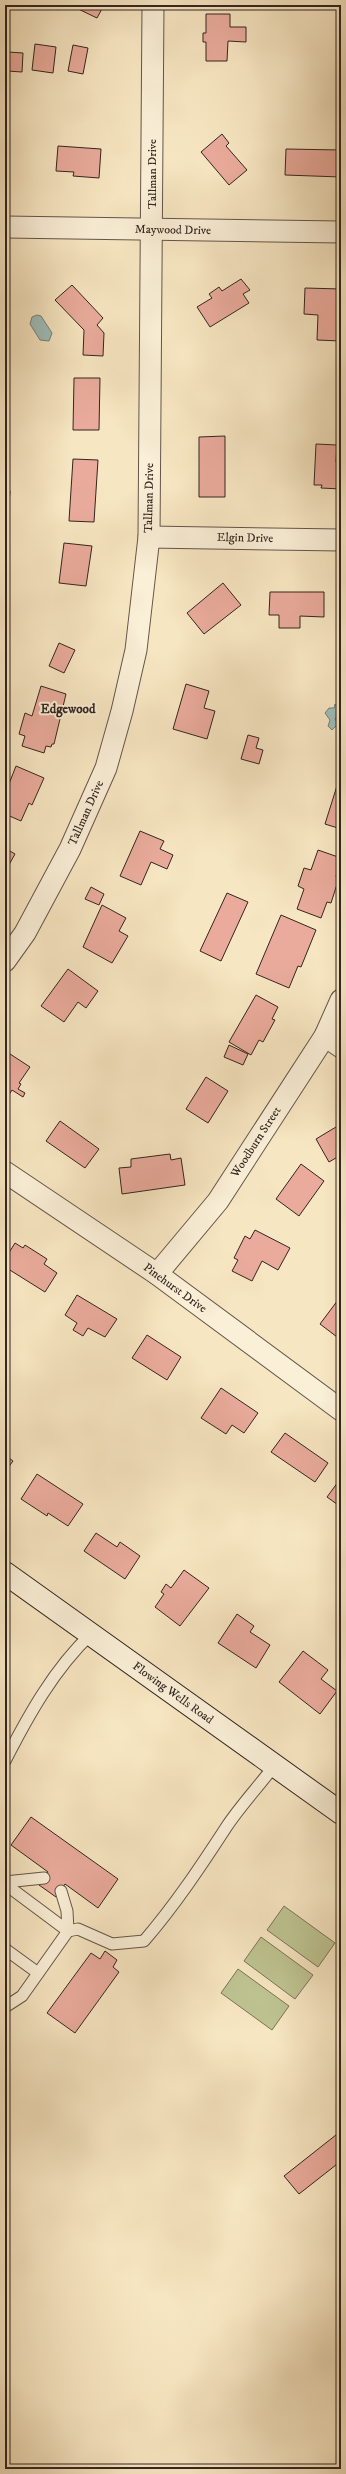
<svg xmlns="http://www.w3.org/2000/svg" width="346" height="2474" font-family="'IM FELL DW Pica',serif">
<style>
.green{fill:#bec492;stroke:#787458}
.water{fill:#9fbebb;stroke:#74817d}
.building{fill:#eaab9c;stroke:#33251f}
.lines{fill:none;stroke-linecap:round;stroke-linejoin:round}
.service-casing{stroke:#645548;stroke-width:13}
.minor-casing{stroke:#645548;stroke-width:23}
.secondary-casing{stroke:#33251f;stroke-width:24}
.service{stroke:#faefd7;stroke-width:11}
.minor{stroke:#faefd7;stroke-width:21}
.secondary{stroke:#faefd7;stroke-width:22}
.labels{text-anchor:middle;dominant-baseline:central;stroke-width:4;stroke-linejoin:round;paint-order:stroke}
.street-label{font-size:12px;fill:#33251f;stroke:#faefd7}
.neighbourhood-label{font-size:13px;font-weight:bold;fill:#33251f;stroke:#faefd7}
</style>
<rect width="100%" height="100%" fill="#f7e6c2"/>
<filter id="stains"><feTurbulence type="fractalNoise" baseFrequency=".005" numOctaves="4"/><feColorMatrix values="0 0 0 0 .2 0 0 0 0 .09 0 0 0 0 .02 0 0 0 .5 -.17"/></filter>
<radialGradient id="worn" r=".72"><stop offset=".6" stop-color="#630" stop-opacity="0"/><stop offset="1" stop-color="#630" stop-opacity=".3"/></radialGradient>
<g class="green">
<polygon points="284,1906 335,1943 318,1967 267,1930"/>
<polygon points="261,1937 313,1975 295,1999 244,1961"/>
<polygon points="238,1969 289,2006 272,2030 221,1993"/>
</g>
<g class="water">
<polygon points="37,315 41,316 52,333 49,341 40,340 30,324 32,317"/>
<polygon points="335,704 340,707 337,711 338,715 335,719 338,724 332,730 328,726 330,720 325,713 329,708 334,708"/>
</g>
<g class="building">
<polygon points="70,5 104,5 97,18"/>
<polygon points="206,14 230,14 230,27 246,27 246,42 228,41 227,61 206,61 206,42 203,42 203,33 206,33"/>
<polygon points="35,44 56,47 53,73 32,70"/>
<polygon points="73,45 88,48 83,74 68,71"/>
<polygon points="8,52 23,53 22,72 7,71"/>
<polygon points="222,134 229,143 226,146 247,170 229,185 201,152"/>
<polygon points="58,146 101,149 99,178 73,176 74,172 56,171"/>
<polygon points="286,149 341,150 341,177 285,175"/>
<polygon points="5,150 8,150 7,175 5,175"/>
<polygon points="241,279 250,290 243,294 249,303 210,327 197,307 212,298 209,294 219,287 222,291"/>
<polygon points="72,285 103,318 97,325 104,333 103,356 83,355 84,330 55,300"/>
<polygon points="305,288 341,289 341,341 317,340 318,315 304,314"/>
<polygon points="74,378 100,378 99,430 73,430"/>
<polygon points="225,436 225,497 199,497 199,437"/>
<polygon points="316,444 337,445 336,462 341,462 341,489 321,488 322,485 314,485"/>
<polygon points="73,459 98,460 94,522 69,521"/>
<polygon points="5,490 10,491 8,516 5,516"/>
<polygon points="64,543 92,546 86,586 59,583"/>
<polygon points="223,583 241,605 204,634 187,613"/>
<polygon points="270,592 324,592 324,617 300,616 300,628 279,628 279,615 269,615"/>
<polygon points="59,643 75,650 64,673 49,666"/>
<polygon points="186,684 209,691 204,708 215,711 207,739 173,729"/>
<polygon points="41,686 66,694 54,744 52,744 51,747 46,746 44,753 22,746 25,736 19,734 25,713 32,716"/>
<polygon points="248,735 259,738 256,748 263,750 259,764 241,759"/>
<polygon points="16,766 44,778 32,805 29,803 21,821 5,814 5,794"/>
<polygon points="341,773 341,829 325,824"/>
<polygon points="140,831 164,841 160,849 173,855 167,869 151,862 141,885 120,876"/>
<polygon points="5,848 15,854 5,872"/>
<polygon points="318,850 341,858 336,877 339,878 331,903 327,902 321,918 297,909 304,889 298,886 304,868 311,870"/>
<polygon points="91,887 104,894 99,905 85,899"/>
<polygon points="227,893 248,902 221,961 200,951"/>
<polygon points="102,905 126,918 119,931 128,936 112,963 83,947"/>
<polygon points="281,915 316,930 301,967 298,966 289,988 256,974"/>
<polygon points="68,969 98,991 86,1008 78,1002 64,1022 41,1006"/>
<polygon points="256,995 278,1007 272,1019 275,1020 263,1042 259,1040 251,1055 229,1042"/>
<polygon points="229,1045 248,1054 243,1065 224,1057"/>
<polygon points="7,1052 30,1067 19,1083 21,1084 18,1089 25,1093 23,1097 12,1090 5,1101 5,1055"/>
<polygon points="206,1077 228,1091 208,1123 186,1109"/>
<polygon points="60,1121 99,1149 85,1168 46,1141"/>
<polygon points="341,1124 341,1155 329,1162 316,1139"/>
<polygon points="170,1154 171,1160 181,1158 185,1185 122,1194 119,1168 131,1167 131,1159"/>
<polygon points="301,1164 324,1181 299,1216 276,1199"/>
<polygon points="255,1230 290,1248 278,1270 262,1261 252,1281 232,1271 238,1260 234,1258 245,1236 250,1239"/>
<polygon points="15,1243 23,1248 25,1245 47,1259 44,1264 57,1273 45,1292 5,1267 5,1259"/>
<polygon points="77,1295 117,1319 105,1337 88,1328 83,1336 73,1330 77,1323 65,1315"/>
<polygon points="341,1296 341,1340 320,1324"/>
<polygon points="147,1335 181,1357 167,1380 132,1358"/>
<polygon points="221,1388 258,1413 244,1433 232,1425 226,1434 201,1418"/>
<polygon points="285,1433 328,1463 315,1482 271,1452"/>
<polygon points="5,1455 13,1461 5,1472"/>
<polygon points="37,1474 83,1504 68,1526 48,1513 47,1516 21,1499"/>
<polygon points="341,1478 341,1507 327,1497"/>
<polygon points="96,1533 117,1547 120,1542 140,1556 125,1579 84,1551"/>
<polygon points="184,1570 209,1588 180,1626 155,1607 164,1594 161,1592 166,1584 171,1588"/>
<polygon points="237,1614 254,1626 250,1632 270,1645 256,1668 218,1643"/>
<polygon points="303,1651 328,1670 321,1679 337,1691 320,1714 279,1682"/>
<polygon points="31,1817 118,1879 98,1908 65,1884 56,1897 39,1885 48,1872 11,1845"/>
<polygon points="105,1951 117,1960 113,1967 119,1972 75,2033 47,2013 91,1953 100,1959"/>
<polygon points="341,2131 341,2161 299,2194 284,2176"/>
</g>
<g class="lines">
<g class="service-casing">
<g id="service">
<path d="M 5,1761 C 28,1716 54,1669 91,1634"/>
<polyline points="5,1882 44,1878"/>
<path d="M 5,1884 L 68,1931 L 78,1929 L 112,1944 L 144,1941 C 175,1905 201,1866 227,1826 C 241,1805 259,1786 274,1766"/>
<polyline points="5,1949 38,1973"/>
<polyline points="5,2007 22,1996 68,1931 67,1911 61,1891"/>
</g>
</g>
<g class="minor-casing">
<g id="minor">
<polyline points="5,227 341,232"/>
<polyline points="149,537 341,540"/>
<polyline points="5,961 25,933 70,849 106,768 122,711 136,650 149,537 153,5"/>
<polyline points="325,1036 341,1047"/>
<polyline points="5,1172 157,1274 341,1410"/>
<polyline points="157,1274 218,1201 325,1036 341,1000"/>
</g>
</g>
<g class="secondary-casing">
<polyline id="secondary" points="5,1573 341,1813"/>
</g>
<use href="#service" class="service"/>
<use href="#minor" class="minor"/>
<use href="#secondary" class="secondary"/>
</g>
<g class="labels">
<g class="street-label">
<text transform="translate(152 174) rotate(-90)">Tallman Drive</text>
<text transform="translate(173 230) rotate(1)">Maywood Drive</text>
<text transform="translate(149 498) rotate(-89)">Tallman Drive</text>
<text transform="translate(245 538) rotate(1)">Elgin Drive</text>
<text transform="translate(86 813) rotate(-66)">Tallman Drive</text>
<text transform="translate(256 1142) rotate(-57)">Woodburn Street</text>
<text transform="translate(175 1288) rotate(36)">Pinehurst Drive</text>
<text transform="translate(173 1693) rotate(36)">Flowing Wells Road</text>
</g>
<g class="neighbourhood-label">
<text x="68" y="709">Edgewood</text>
</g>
</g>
<rect width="346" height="2474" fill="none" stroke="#f7e6c2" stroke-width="20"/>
<rect x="6" y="6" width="334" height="2462" fill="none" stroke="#33251f" stroke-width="2"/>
<rect x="10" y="10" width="326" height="2454" fill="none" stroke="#33251f"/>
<rect width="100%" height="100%" filter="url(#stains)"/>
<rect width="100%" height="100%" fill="url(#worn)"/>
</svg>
